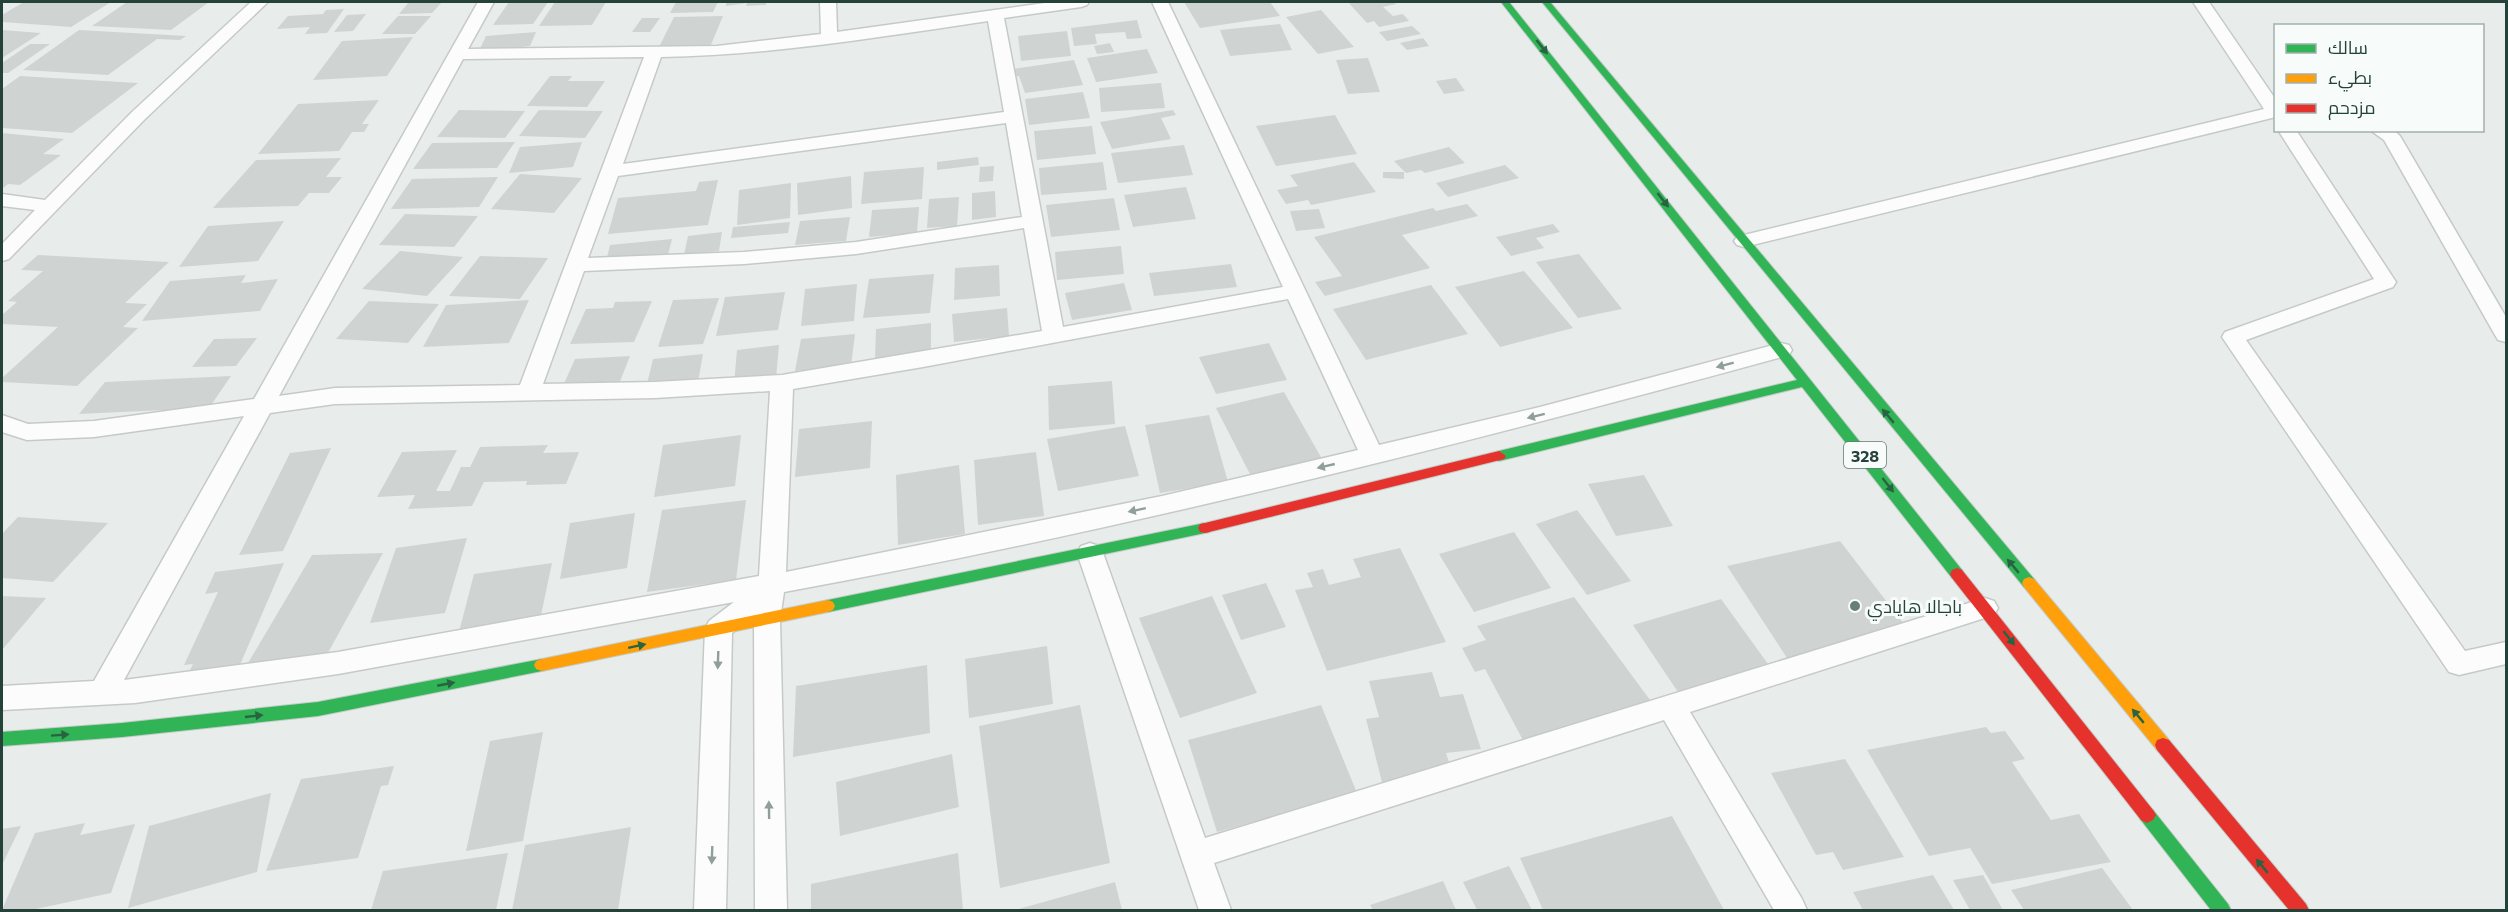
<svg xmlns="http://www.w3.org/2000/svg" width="2508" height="912" font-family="Commissioner,Cairo,sans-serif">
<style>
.building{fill:#cfd4d2}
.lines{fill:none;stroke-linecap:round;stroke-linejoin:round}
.street-casing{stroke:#c5cac8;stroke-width:3}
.fast-casing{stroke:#c3cbc8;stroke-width:2}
.slow-casing{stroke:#c3cbc8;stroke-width:2}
.jam-casing{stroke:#c3cbc8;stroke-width:2}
.street{fill:#fcfcfc;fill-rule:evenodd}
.fast{fill:#30b455;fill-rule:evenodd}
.slow{fill:#ff9f0a;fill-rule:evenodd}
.jam{fill:#e5322d;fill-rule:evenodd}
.oneway{fill:#286442}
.oneway2{fill:#909f9b}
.poi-dot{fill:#697e78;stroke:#f7fbf9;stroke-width:2}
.labels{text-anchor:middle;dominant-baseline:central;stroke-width:6;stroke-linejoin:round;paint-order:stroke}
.shield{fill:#f7fbf9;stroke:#637a73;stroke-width:1.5}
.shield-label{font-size:16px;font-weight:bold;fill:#24423a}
.poi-label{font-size:18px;fill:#24423a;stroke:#f7fbf9;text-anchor:start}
</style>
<rect width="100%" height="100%" fill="#e8edeb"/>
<g class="building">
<polygon points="24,2 111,2 71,27 2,22 2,15"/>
<polygon points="127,2 209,2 171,30 92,26"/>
<polygon points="409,2 442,2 432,13 399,14"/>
<polygon points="509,2 548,2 533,24 493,25"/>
<polygon points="555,2 606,2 592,25 539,26"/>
<polygon points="676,2 718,2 713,12 670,13"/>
<polygon points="726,2 766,2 766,5 746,6 747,3 726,6"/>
<polygon points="1184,2 1270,2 1280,16 1200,28"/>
<polygon points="1348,2 1394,2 1396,4 1383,7 1393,16 1403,14 1409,21 1379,27 1374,21 1367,23"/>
<polygon points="344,9 327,33 305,34 310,27 277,29 288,16 323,14 326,10"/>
<polygon points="1321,10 1354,47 1318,54 1286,17"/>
<polygon points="366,14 353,31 334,32 347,15"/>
<polygon points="398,16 431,16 415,34 382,34"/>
<polygon points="723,16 710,47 658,49 674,17"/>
<polygon points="642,18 660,18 650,32 632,32"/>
<polygon points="1137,20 1142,38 1127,39 1125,32 1095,34 1097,44 1074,46 1071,28"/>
<polygon points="1280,24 1292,50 1230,56 1220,30"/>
<polygon points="1412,26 1421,34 1387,41 1379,32"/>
<polygon points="2,30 41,33 2,58"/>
<polygon points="79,30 186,36 180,40 157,39 108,75 23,70"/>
<polygon points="1067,31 1071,56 1021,61 1018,36"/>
<polygon points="536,32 530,46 479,51 486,36"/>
<polygon points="413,37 387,76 313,80 342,41"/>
<polygon points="1423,38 1429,46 1407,50 1400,43"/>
<polygon points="1110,43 1114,52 1097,54 1094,46"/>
<polygon points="30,44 50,44 8,73 2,73 2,63"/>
<polygon points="1147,49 1158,73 1096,82 1087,58"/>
<polygon points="1368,58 1380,92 1348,94 1336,60"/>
<polygon points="1074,60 1083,85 1025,93 1019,76 1008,77 1006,70"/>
<polygon points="20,76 138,83 72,133 2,128 2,89"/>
<polygon points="550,76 572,76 568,81 605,81 587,107 527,106"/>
<polygon points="1456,78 1465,91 1444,94 1436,81"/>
<polygon points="1161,83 1165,108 1101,112 1099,88"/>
<polygon points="1083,92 1090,118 1029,125 1025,99"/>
<polygon points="379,100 362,124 369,124 364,132 352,132 339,151 258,154 298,104"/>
<polygon points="459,110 525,111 505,138 437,137"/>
<polygon points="539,110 603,111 585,138 519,136"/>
<polygon points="1173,110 1176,115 1161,118 1171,139 1112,149 1100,122"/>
<polygon points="1335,115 1357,154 1276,166 1256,126"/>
<polygon points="1092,126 1096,154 1037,160 1034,131"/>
<polygon points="2,133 64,139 43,154 61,155 20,185 8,184 2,189"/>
<polygon points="515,142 497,168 413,169 432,143"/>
<polygon points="582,142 573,167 509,173 520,147"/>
<polygon points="1184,145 1193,175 1118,183 1111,153"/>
<polygon points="1449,147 1465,163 1425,173 1421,170 1406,173 1394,161"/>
<polygon points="978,157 979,165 937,170 937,162"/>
<polygon points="341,158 326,177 342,177 329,193 309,193 298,206 213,208 256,160"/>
<polygon points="1103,162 1107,190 1041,195 1039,168"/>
<polygon points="1354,162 1376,192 1311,205 1308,200 1286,204 1277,190 1298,186 1290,175"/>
<polygon points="1505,165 1519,178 1448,197 1436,183"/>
<polygon points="994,166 993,181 979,182 980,167"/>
<polygon points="924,167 922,199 861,204 864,172"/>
<polygon points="1383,172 1404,172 1404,179 1383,178"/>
<polygon points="520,174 582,178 554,213 491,209"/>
<polygon points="851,176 852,208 798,215 797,183"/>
<polygon points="498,177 479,207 391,209 412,179"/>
<polygon points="718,180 708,225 608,234 618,198 696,191 699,182"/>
<polygon points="791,183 790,218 737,225 739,190"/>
<polygon points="1186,187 1196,219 1133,227 1124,195"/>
<polygon points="995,191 996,217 972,220 972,193"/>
<polygon points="959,197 957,226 927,228 929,199"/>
<polygon points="1114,198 1120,230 1051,237 1046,205"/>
<polygon points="1467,204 1478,216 1402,235 1430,268 1325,296 1315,282 1342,276 1314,237 1433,208 1436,211"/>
<polygon points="919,207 917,233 869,237 872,210"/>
<polygon points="1319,209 1325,228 1296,231 1290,211"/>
<polygon points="405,214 478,216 454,247 379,245"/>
<polygon points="850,217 846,241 795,245 800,221"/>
<polygon points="284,221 258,261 179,267 208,226"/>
<polygon points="790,222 788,233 731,238 733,227"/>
<polygon points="1553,224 1560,232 1536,238 1544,248 1511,256 1496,237"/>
<polygon points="722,232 719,251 684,255 688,236"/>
<polygon points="672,239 668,255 606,262 610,245"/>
<polygon points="1121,246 1124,274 1057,280 1055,252"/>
<polygon points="400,251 463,257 427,296 362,289"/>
<polygon points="1579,254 1622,309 1578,318 1536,262"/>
<polygon points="38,255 169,262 125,303 147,304 123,327 138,328 77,386 2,382 2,378 58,327 2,324 2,315 17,302 8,301 43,271 21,270"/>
<polygon points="480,256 548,258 520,299 449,296"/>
<polygon points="1231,264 1237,287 1154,296 1149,273"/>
<polygon points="999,265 1000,296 954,300 955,268"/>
<polygon points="1524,271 1573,328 1500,347 1455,287"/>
<polygon points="934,274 930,313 863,318 869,279"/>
<polygon points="246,275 241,283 278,279 260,311 142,321 170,281"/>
<polygon points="1124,283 1132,310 1072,320 1065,293"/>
<polygon points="857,284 854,321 801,326 805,289"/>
<polygon points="1431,285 1468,334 1366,360 1333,309"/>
<polygon points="785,292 778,330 716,336 725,297"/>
<polygon points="719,298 703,344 658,347 673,300"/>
<polygon points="529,300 509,343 423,347 446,305"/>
<polygon points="369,301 439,304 408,343 336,339"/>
<polygon points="652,301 634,342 570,344 586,309 613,308 615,302"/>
<polygon points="1007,308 1009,336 954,342 952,314"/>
<polygon points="931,323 931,354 875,360 876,329"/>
<polygon points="855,334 851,366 795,371 801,339"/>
<polygon points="257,338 236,366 192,367 214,339"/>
<polygon points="1269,343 1287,380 1216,394 1199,357"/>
<polygon points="779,345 776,379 734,384 737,350"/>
<polygon points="703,354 698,382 646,388 653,359"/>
<polygon points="630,356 619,384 563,386 575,359"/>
<polygon points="231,376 209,408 79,414 105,382"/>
<polygon points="1112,381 1115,424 1049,430 1048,386"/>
<polygon points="1284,392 1322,459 1252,478 1216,408"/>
<polygon points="1209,415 1228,482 1160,493 1145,425"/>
<polygon points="872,421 870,468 795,477 799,429"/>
<polygon points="1125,426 1139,476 1058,491 1047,439"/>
<polygon points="741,435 735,486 654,497 663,445"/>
<polygon points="548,445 543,453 579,452 566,484 526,485 527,481 484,482 472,506 408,509 415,495 377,497 402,452 457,450 436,491 450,491 461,467 470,467 480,447"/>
<polygon points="331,448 283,551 239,555 290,453"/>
<polygon points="1036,452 1044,516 978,525 974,460"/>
<polygon points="959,465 965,534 898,545 896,475"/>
<polygon points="1644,475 1673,526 1616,536 1588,484"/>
<polygon points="746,500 736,580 647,592 662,510"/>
<polygon points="1577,510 1631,581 1587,595 1536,524"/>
<polygon points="635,513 627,568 560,579 570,523"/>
<polygon points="18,517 108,523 53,582 2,578 2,534"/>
<polygon points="1514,532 1551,588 1474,612 1439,554"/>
<polygon points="467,538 445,613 370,623 396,548"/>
<polygon points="1840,541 1907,628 1789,661 1727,566"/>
<polygon points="1400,548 1446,642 1327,671 1295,590 1313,587 1307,573 1323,569 1329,585 1361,577 1353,559"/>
<polygon points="383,553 324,660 248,663 312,555"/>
<polygon points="284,563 236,674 185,680 193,664 184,665 218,592 205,594 215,572"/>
<polygon points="552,563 540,620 459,632 474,574"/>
<polygon points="1266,583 1286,627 1241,640 1222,595"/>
<polygon points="2,596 46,598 2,650"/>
<polygon points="1212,596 1257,693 1180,718 1139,618"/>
<polygon points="1574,597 1653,704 1525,744 1485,669 1475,672 1462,648 1486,640 1477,626"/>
<polygon points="1721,599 1768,664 1678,692 1633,625"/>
<polygon points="1047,646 1053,704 969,718 965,659"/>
<polygon points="927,665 930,733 793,757 796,686"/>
<polygon points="1432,672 1440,697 1463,694 1481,749 1446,753 1452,771 1383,786 1366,719 1379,717 1369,681"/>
<polygon points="1080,705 1110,863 1000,888 979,726"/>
<polygon points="1321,705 1357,793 1217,832 1188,740"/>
<polygon points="1986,727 1991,733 2005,731 2025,759 2012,762 2051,820 2079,814 2111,862 1992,884 1970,848 1929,856 1867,750"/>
<polygon points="543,732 523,841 466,851 490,741"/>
<polygon points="952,754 959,807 840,836 836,782"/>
<polygon points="1845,759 1904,857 1843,870 1833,852 1816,855 1771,773"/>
<polygon points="394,766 388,785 381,786 358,858 266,871 301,779"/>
<polygon points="271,793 257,872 128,908 149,826"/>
<polygon points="1672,816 1724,910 1543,910 1520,858"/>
<polygon points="85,823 80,835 135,824 111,893 31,910 2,910 35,833"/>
<polygon points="21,826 2,865 2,829"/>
<polygon points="631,827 618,910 512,910 525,845"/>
<polygon points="508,853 496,910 371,910 383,871"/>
<polygon points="958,853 963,910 811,910 811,884"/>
<polygon points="1509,866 1532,910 1477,910 1463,882"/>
<polygon points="2102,868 2133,910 2024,910 2011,890"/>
<polygon points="1933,875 1954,910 1863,910 1853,892"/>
<polygon points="1983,875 2003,910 1970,910 1953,880"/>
<polygon points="1443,881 1456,910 1373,910 1370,905"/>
<polygon points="1115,882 1122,910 1015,910"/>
</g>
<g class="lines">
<g class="street-casing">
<g id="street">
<polygon points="251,2 268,2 144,120 9,259 2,261 2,244 35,210 2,206 2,194 45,200 132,112"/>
<path d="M 478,2 L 494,2 L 468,49 L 717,46 L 821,34 L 820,2 L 836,2 L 837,32 L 1052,2 L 1089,2 L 1087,5 L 1081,7 L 1004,18 L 1063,327 L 1283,287 L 1152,2 L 1168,2 L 1379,445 L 1540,407 L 1781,343 L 1789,345 L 1792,350 L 1789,355 C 1457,446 1123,530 784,592 L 780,619 L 787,910 L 755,910 L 754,615 L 732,633 L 726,910 L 694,910 L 705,629 L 709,621 L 734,602 L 338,674 L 135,703 L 2,710 L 2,686 L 94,681 L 244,416 L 94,437 L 27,440 L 2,432 L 2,415 L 28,424 L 94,421 L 254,399 ZM 988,21 L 1004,112 L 623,164 L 661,57 C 771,55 880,37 988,21 ZM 644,57 L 520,385 L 335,388 L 279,396 L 463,59 ZM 1006,123 L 1022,217 L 856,242 L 744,252 L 588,258 L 618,176 ZM 1024,228 L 1042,331 L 782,375 L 655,382 L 543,384 L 584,271 L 744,264 L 856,254 ZM 1288,299 L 1358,450 L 1162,496 L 786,572 L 793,389 L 923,367 ZM 770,391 L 759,576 L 338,652 L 124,680 L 270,413 L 335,404 L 655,398 Z"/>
<polygon points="2193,2 2209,2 2276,100 2276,117 1744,247 1737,245 1734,241 1737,237 1744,235 2264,109"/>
<polygon points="2278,130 2296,130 2396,282 2393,287 2246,340 2465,651 2506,642 2506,664 2459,675 2449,672 2222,337 2225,332 2374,279"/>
<polygon points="2370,130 2394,130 2400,136 2506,317 2506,342 2498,340 2495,335 2384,140"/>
<polygon points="1090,543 1099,546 1103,553 1205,838 1985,598 1994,601 1998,608 1994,615 1690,712 1802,899 1807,910 1774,910 1664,720 1214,863 1231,910 1199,910 1077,553 1081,546"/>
</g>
</g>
<g class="fast-casing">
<g id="fast">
<polygon points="1501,2 1509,2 1962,570 1964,574 1962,578 1952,578 1802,387 1499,461 1494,459 1492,456 1499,451 1797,380"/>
<polygon points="1542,2 1550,2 2034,579 2036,583 2034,587 2024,587"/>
<polygon points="1205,523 1210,524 1212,528 1210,532 1205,533 828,612 823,610 821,606 823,602 828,600"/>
<polygon points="542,659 548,661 550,665 548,669 542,671 318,716 122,737 2,746 2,732 122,723 318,702"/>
<polygon points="2147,807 2153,810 2228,904 2231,910 2211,910 2141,820 2138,815 2141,810"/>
</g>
</g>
<g class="slow-casing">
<g id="slow">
<polygon points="2029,577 2034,579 2169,740 2171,745 2169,750 2163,752 2157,750 2024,587 2022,583 2024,579"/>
<polygon points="828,600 833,602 835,606 833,610 828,612 542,671 536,669 534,665 536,661 542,659"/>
</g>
</g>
<g class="jam-casing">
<g id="jam">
<polygon points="1499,451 1506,456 1504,459 1205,533 1200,532 1198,528 1200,524 1205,523"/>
<polygon points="1957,568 1962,570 2153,810 2156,815 2153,820 2147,823 2141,820 1952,578 1950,574 1952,570"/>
<polygon points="2163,738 2169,740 2306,904 2309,910 2289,910 2157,750 2155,745 2157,740"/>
</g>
</g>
<use href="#street" class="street"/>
<use href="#fast" class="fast"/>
<use href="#slow" class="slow"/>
<use href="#jam" class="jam"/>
</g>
<defs><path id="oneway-solid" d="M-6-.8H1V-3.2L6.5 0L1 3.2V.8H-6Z" transform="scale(1.5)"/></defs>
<g class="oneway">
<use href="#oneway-solid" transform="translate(1542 47) rotate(52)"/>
<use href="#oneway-solid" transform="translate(1663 200) rotate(52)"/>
<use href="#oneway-solid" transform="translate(1888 416) rotate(-130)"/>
<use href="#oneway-solid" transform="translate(1888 485) rotate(52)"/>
<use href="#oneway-solid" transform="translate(2013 566) rotate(-130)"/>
<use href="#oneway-solid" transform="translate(2009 638) rotate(52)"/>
<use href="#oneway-solid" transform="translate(637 646) rotate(-12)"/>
<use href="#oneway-solid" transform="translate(446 684) rotate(-11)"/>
<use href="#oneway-solid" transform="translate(254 716) rotate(-6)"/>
<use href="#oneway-solid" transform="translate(2138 716) rotate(-130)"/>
<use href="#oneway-solid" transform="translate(60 735) rotate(-4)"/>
<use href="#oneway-solid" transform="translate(2262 866) rotate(-130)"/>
</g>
<g class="oneway2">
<use href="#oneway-solid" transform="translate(1725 365) rotate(165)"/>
<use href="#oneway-solid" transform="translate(1536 416) rotate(166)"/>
<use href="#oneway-solid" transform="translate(1326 466) rotate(167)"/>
<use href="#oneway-solid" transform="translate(1137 510) rotate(168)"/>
<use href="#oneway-solid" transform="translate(718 660) rotate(92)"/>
<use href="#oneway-solid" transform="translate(769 810) rotate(-91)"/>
<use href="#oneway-solid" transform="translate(712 855) rotate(92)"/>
</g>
<circle class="poi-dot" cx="1855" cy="606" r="6"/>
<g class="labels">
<rect class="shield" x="1844" y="442" width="42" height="26" rx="4.5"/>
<g class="shield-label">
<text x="1865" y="455">328</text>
</g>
<g class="poi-label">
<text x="1867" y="606">باجالا هايادي</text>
</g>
</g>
<rect width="2508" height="912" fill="none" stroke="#24423a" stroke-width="6"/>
<rect x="2274" y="24" width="210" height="108" fill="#f7fbf9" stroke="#a3b1ad" stroke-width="1.5"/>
<rect x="2286" y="44" width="30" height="9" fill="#30b455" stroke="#a3b1ad" stroke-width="1.5"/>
<text x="2328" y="54" font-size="18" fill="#24423a">سالك</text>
<rect x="2286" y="74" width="30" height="9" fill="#ff9f0a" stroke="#a3b1ad" stroke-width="1.5"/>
<text x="2328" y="84" font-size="18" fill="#24423a">بطيء</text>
<rect x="2286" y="104" width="30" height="9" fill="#e5322d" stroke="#a3b1ad" stroke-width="1.5"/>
<text x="2328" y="114" font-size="18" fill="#24423a">مزدحم</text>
</svg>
